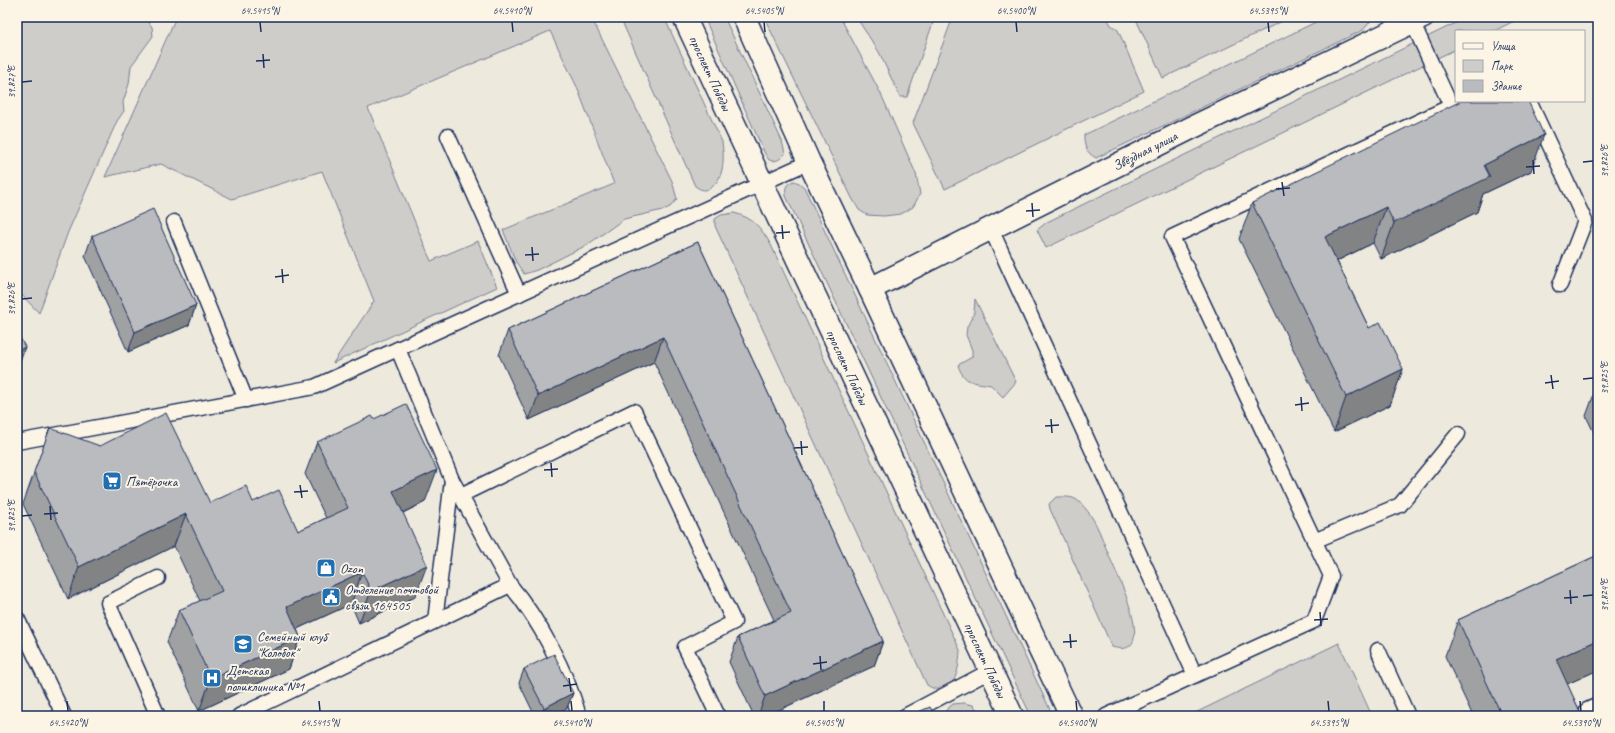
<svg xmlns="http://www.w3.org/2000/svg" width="1615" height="733" font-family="Caveat,sans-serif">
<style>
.green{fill:#cfcdca;stroke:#757e94}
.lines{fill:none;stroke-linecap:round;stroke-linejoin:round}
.lane-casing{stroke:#1b2f5e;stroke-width:17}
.street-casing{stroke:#1b2f5e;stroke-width:25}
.secondary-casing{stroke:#1b2f5e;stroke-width:25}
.lane{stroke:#fcf5e5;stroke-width:14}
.street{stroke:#fcf5e5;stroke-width:22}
.secondary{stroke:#fcf5e5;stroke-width:22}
.wall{fill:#a0a1a3;stroke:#1b2f5e}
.shaded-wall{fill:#828385;stroke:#1b2f5e}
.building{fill:#babbbe;stroke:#1b2f5e}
.ticks{fill:none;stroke:#1b2f5e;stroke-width:1.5}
.labels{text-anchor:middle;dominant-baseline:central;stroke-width:4;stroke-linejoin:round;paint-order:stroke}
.street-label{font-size:14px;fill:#1b2f5e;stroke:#fcf5e5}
.poi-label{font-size:14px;fill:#1b2f5e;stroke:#fcf5e5;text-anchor:start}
.neatline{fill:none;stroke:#1b2f5e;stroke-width:1.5}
.ticks-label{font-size:10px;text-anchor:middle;fill:#1b2f5e}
</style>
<rect width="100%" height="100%" fill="#eee9dd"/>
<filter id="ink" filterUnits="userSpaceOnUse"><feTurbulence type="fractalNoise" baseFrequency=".025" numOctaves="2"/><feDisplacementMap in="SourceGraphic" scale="8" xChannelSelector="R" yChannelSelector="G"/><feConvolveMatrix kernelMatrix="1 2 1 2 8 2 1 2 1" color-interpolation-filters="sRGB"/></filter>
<g filter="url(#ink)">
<g class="green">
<polygon points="17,17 145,17 152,27 153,36 131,66 129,84 123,102 124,111 117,121 68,232 39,313 17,290"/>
<polygon points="176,17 591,17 672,181 677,199 670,207 663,210 624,219 587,245 537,270 524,274 516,262 503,230 614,184 577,87 550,31 368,108 431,261 478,241 497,287 333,363 374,301 322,171 232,199 161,164 105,177"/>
<path d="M 620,17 L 664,17 L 722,142 C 724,157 725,176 712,187 C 705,192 701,190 695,186 Z"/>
<path d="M 704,17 L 724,17 L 782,141 L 785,154 C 780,160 776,162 769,160 L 765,154 Z"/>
<polygon points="764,17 840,17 881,94 916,174 920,194 913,207 901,214 884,216 867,215 859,210 852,198"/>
<polygon points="856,17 935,17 907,97 900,97 879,52"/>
<polygon points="953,17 1107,18 1111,25 1118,30 1144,91 945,189 913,123"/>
<polygon points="1135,17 1291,17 1163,78"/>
<path d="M 1326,17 L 1374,17 L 1363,30 L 1096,158 C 1086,152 1084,147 1084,135 Z"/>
<polygon points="1468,17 1522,17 1494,31 1456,31 1456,49 1046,248 1037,230 1047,222"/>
<path d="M 794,181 L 799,183 L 804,187 L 1053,716 L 1031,716 L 786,196 C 785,188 785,184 794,181 Z"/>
<path d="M 734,213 C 754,218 761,228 771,245 L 960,650 C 959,664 958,685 942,689 C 935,690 932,688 927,685 L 715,226 L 715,219 L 721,215 Z"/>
<path d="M 975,299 L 1016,382 L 1003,397 L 991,385 C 974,382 964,384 958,365 L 972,357 L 972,350 L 966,335 L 967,327 L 974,313 Z"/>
<path d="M 1056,497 C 1063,497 1071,496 1077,500 C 1082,504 1087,510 1091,516 C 1099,528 1104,544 1110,558 C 1116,573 1161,661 1112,647 L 1050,509 L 1049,504 Z"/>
<polygon points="1339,643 1372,716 1189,716"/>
<polygon points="964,703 973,705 983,716 947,716 946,710 953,704"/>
</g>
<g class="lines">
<g class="lane-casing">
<g id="lane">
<polyline points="1410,17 1451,106"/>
<polyline points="1529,101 1585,221 1560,285"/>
<polyline points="448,136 519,294"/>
<polyline points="174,222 246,400"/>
<polyline points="991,229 1195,675"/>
<polyline points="17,442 314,387 809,162"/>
<polyline points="461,495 634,411 734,622 685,647 718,716"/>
<polyline points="1314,541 1400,505 1458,434"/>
<polyline points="158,578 108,603 158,716"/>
<path d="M 510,585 C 539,619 567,673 579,716"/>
<polyline points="17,618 64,716"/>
<polyline points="435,621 452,480"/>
<polyline points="1378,650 1408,716"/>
<polyline points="239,716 510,585 452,480 398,349"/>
<polyline points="905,716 990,671"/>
<polyline points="1106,716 1314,621 1331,576 1172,237 1462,101"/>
<polyline points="1590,716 1587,710 1598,705"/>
</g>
</g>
<g class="street-casing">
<polyline id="street" points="870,289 1191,128 1423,17"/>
</g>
<g class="secondary-casing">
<g id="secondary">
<polyline points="684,17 1012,716"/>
<polyline points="744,17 809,162 870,289 1071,716"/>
</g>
</g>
<use href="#lane" class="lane"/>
<use href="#street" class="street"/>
<use href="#secondary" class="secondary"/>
</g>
<g class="wall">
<polygon points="1531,171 1483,194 1477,212 1381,259 1373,243 1337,261 1369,328 1403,369 1390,405 1334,432 1239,239 1252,203"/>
<polygon points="92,236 196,305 189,325 128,352 85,256"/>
<polygon points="698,242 883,641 874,666 766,716 754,716 729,662 738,637 774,620 654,362 529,420 499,355 508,330"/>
<polygon points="1598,383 1598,441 1586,416"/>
<polygon points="50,428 210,503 253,502 298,531 326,518 305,474 317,442 425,502 403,513 415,597 359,623 351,604 297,629 300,637 289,669 199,711 167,642 179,610 200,601 174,546 68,599 23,504"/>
<polygon points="1598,555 1598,670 1567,684 1582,716 1473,716 1445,656 1458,620"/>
<polygon points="524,669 573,693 567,708 551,716 535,716 519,683"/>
</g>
<g class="shaded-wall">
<polygon points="1544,135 1531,171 1483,194 1477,212 1381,259 1394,223 1484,165"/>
<polygon points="1386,207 1373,243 1312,273 1325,237"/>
<polygon points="196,305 189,325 128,352 135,332"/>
<polygon points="663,337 654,362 529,420 538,396"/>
<polygon points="25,347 20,361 17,362 17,351"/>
<polygon points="1403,369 1390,405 1334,432 1346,397"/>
<polygon points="437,470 425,502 381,523 393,491"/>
<polygon points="186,514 174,546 68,599 79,567"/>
<polygon points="427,565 415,597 359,623 371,591"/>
<polygon points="362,572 351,604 275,639 287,607"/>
<polygon points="300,637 289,669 199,711 211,679"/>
<polygon points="1598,640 1598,670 1543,695 1556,659"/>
<polygon points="883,641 874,666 766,716 758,716 765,696"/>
<polygon points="573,693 567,708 551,716 541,716 544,708"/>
</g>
<g class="building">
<polygon points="1461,101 1528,101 1544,135 1484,165 1490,177 1394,223 1386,207 1325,237 1369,328 1380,322 1403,369 1346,397 1252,203"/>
<polygon points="153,209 196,305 135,332 92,236"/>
<polygon points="698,242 883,641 765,696 738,637 791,613 663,337 538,396 508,330"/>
<polygon points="17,332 25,347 17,351"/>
<polygon points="406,404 437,470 393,491 427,565 371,591 362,572 287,607 300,637 211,679 179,610 222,591 186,514 79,567 34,472 50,428 100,446 166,413 210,503 246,486 253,502 279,490 298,531 348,508 317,442 372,416 374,419"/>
<polygon points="1598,555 1598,640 1556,659 1582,716 1502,716 1458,620"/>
<polygon points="554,654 573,693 544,708 524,669"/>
<polygon points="930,707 935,716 909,716"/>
</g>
</g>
<path class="ticks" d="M 260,22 L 261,32M 512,22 L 513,32M 764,22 L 765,32M 1016,22 L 1017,32M 1268,22 L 1269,32M 263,54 L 264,68M 256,61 L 270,60M 22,82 L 32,81M 1533,160 L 1534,174M 1583,162 L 1593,161M 1526,167 L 1540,166M 1282,182 L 1284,196M 1276,189 L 1290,188M 1032,203 L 1033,217M 1026,211 L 1040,210M 782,225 L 783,239M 776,233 L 790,232M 532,247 L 533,261M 525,255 L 539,254M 282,269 L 283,283M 275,277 L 289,275M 22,299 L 32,298M 1551,375 L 1553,389M 1583,379 L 1593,378M 1545,383 L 1559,381M 1301,397 L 1302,411M 1295,405 L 1309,403M 1051,419 L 1052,433M 1045,426 L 1059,425M 801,441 L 802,455M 794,448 L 808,447M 551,463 L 552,477M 544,470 L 558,469M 300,485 L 302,498M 294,492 L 308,491M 50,506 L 51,520M 44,514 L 58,513M 22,516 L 32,515M 1570,590 L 1571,604M 1583,596 L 1593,595M 1564,598 L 1578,597M 1320,612 L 1321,626M 1314,620 L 1328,619M 1070,634 L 1071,648M 1063,642 L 1077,641M 820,656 L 821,670M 813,664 L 827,662M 569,678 L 571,692M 563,686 L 577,684M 67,701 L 68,711M 319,701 L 320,711M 571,701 L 572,711M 824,701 L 824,711M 1076,701 L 1077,711M 1328,701 L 1329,711M 1580,701 L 1581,711"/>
<defs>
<g id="supermarket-square" transform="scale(1)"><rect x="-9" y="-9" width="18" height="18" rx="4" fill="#1f6fb2" stroke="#fcf5e5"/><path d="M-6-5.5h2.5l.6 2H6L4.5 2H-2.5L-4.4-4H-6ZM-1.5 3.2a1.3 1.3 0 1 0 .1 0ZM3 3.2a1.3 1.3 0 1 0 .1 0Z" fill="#fff"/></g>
<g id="shop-square" transform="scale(1)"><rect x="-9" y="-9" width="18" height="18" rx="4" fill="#1f6fb2" stroke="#fcf5e5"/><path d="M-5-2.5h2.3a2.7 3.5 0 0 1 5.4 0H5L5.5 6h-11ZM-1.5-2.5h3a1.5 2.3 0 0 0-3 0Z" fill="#fff"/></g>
<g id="civic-square" transform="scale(1)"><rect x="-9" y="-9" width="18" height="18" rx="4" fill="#1f6fb2" stroke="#fcf5e5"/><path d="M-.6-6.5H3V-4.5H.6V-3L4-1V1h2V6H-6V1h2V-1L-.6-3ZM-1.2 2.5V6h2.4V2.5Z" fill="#fff"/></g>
<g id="school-square" transform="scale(1)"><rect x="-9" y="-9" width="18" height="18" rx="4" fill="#1f6fb2" stroke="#fcf5e5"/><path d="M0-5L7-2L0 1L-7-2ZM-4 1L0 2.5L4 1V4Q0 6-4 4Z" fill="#fff"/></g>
<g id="hospital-square" transform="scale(1)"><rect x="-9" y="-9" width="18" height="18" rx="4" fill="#1f6fb2" stroke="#fcf5e5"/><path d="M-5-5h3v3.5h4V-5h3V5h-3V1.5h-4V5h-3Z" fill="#fff"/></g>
</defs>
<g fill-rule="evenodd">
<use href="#supermarket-square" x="112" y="481"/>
<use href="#shop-square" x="326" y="568"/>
<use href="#civic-square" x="331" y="597"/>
<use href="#school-square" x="243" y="644"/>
<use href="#hospital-square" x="212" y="678"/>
</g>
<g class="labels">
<g class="street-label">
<text transform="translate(710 73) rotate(65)">проспект Победы</text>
<text transform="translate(1145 151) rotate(-27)">Звёздная улица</text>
<text transform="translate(847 367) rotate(65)">проспект Победы</text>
<text transform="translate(985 660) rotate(65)">проспект Победы</text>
</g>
<g class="poi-label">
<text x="126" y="481">Пятёрочка</text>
<text x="340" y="568">Ozon</text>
<text x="345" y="589">Отделение почтовой<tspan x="345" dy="16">связи 164505</tspan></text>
<text x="257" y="636">Семейный клуб<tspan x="257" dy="16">"Колобок"</tspan></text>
<text x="226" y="670">Детская<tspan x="226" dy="16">поликлиника №1</tspan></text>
</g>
</g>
<rect width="1615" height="733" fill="none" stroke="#fcf5e5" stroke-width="44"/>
<rect x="1455" y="30" width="130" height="72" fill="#fcf5e5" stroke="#a2a6af"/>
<rect x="1463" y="43" width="20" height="6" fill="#fcf5e5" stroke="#a2a6af"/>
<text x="1491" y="50" font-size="12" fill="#1b2f5e">Улица</text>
<rect x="1463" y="60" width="20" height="12" fill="#cfcdca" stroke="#a2a6af"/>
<text x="1491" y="70" font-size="12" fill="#1b2f5e">Парк</text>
<rect x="1463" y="80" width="20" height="12" fill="#babbbe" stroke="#a2a6af"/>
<text x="1491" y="90" font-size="12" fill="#1b2f5e">Здание</text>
<rect x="22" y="22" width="1571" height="689" class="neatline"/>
<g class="ticks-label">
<text x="260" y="14">64.5415°N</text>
<text x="512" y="14">64.5410°N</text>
<text x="764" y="14">64.5405°N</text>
<text x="1016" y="14">64.5400°N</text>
<text x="1268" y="14">64.5395°N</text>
<text transform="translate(11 82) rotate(-90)" y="4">39.827°E</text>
<text transform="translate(1604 161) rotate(-90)" y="4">39.826°E</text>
<text transform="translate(11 299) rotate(-90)" y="4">39.826°E</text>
<text transform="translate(1604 378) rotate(-90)" y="4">39.825°E</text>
<text transform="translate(11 516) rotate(-90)" y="4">39.825°E</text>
<text transform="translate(1604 595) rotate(-90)" y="4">39.824°E</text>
<text x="68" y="726">64.5420°N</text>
<text x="320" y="726">64.5415°N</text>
<text x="572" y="726">64.5410°N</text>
<text x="824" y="726">64.5405°N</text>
<text x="1077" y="726">64.5400°N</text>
<text x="1329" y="726">64.5395°N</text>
<text x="1581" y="726">64.5390°N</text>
</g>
</svg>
